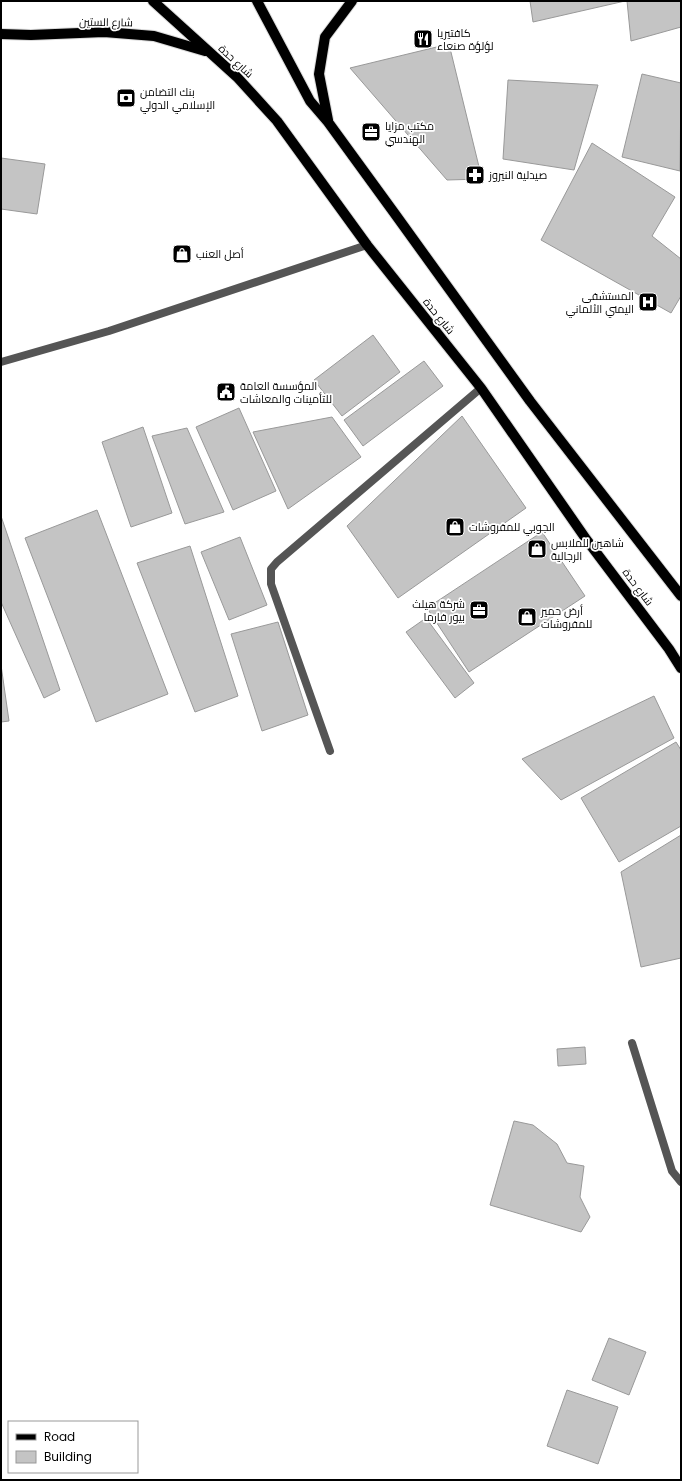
<svg xmlns="http://www.w3.org/2000/svg" width="682" height="1481" font-family="Poppins,Cairo,sans-serif">
<style>
.building{fill:#c4c4c4;stroke:#999}
.lines{fill:none;stroke-linecap:round;stroke-linejoin:round}
.primary-casing{stroke:#dbdbdb;stroke-width:12}
.lane{stroke:#555;stroke-width:8}
.street{stroke:#555;stroke-width:8}
.primary{stroke:#000;stroke-width:10}
.labels{text-anchor:middle;dominant-baseline:central;stroke-width:3.5;stroke-linejoin:round;paint-order:stroke}
.street-label{font-size:11px;fill:#000;stroke:#fff}
.poi-label{font-size:11px;fill:#000;stroke:#fff;text-anchor:start}
</style>
<rect width="100%" height="100%" fill="#fff"/>
<g class="building">
<polygon points="530,1 625,1 533,22"/>
<polygon points="627,1 681,1 681,27 631,41"/>
<polygon points="449,44 482,179 447,180 350,68"/>
<polygon points="642,74 681,83 680,171 622,157"/>
<polygon points="508,80 598,85 574,170 503,159"/>
<polygon points="592,143 675,197 652,236 681,259 681,296 671,313 541,240"/>
<polygon points="1,158 45,164 37,214 1,209"/>
<polygon points="373,335 400,372 342,416 314,380"/>
<polygon points="424,361 443,386 363,446 344,420"/>
<polygon points="239,408 276,491 233,510 196,427"/>
<polygon points="462,416 526,508 398,598 347,526"/>
<polygon points="332,417 361,457 288,509 253,432"/>
<polygon points="143,427 172,513 131,527 102,442"/>
<polygon points="187,428 224,512 185,524 152,436"/>
<polygon points="97,510 168,694 96,722 25,538"/>
<polygon points="1,516 60,690 44,698 1,602"/>
<polygon points="542,532 585,596 469,672 427,608"/>
<polygon points="240,537 267,605 229,620 201,552"/>
<polygon points="190,546 238,696 195,712 137,563"/>
<polygon points="426,618 474,683 455,698 406,632"/>
<polygon points="278,622 308,715 262,731 231,634"/>
<polygon points="1,665 9,721 1,722"/>
<polygon points="654,696 674,738 561,800 522,759"/>
<polygon points="676,742 681,750 681,826 619,862 581,798"/>
<polygon points="681,835 681,958 641,967 621,872"/>
<polygon points="585,1047 586,1064 558,1066 557,1049"/>
<polygon points="514,1121 533,1125 557,1144 567,1163 584,1166 580,1197 590,1217 581,1232 490,1205"/>
<polygon points="609,1338 646,1352 629,1395 592,1380"/>
<polygon points="567,1390 618,1407 598,1464 547,1446"/>
</g>
<g class="lines">
<g class="primary-casing">
<g id="primary">
<polyline points="153,1 237,77 277,121 367,245 481,388 586,539 669,649 681,668"/>
<polyline points="257,1 310,101 328,122 395,214 530,401 681,596"/>
<polyline points="1,34 31,35 104,32 154,36 205,51"/>
<polyline points="328,120 319,74 325,37 352,1"/>
</g>
</g>
<polyline class="lane" points="632,1043 672,1171 681,1182"/>
<g class="street">
<polyline points="1,362 109,331 367,245"/>
<polyline points="330,751 271,584 271,569 277,562 481,388"/>
</g>
<use href="#primary" class="primary"/>
</g>
<defs>
<g id="restaurant-square" transform="scale(1)"><rect x="-9" y="-9" width="18" height="18" rx="4" fill="#000" stroke="#fff"/><path d="M-5-6h1v4h1v-4h1v4h1v-4h1v5L-1.5 .5V6h-2V.5L-5-1ZM5-6V6H3V1.5H1.5Q1.5-4 5-6Z" fill="#fff"/></g>
<g id="bank-square" transform="scale(1)"><rect x="-9" y="-9" width="18" height="18" rx="4" fill="#000" stroke="#fff"/><path d="M-6-4H6V4H-6ZM0-2.3a2.3 2.3 0 1 0 0 4.6a2.3 2.3 0 1 0 0-4.6Z" fill="#fff"/></g>
<g id="office-square" transform="scale(1)"><rect x="-9" y="-9" width="18" height="18" rx="4" fill="#000" stroke="#fff"/><path d="M-6-3h4V-5.5h4V-3h4V5H-6ZM-1-4.5V-3h2v-1.5ZM-6 0V1H6V0Z" fill="#fff"/></g>
<g id="pharmacy-square" transform="scale(1)"><rect x="-9" y="-9" width="18" height="18" rx="4" fill="#000" stroke="#fff"/><path d="M-2-6h4v4h4v4h-4v4h-4v-4h-4v-4h4Z" fill="#fff"/></g>
<g id="shop-square" transform="scale(1)"><rect x="-9" y="-9" width="18" height="18" rx="4" fill="#000" stroke="#fff"/><path d="M-5-2.5h2.3a2.7 3.5 0 0 1 5.4 0H5L5.5 6h-11ZM-1.5-2.5h3a1.5 2.3 0 0 0-3 0Z" fill="#fff"/></g>
<g id="hospital-square" transform="scale(1)"><rect x="-9" y="-9" width="18" height="18" rx="4" fill="#000" stroke="#fff"/><path d="M-5-5h3v3.5h4V-5h3V5h-3V1.5h-4V5h-3Z" fill="#fff"/></g>
<g id="civic-square" transform="scale(1)"><rect x="-9" y="-9" width="18" height="18" rx="4" fill="#000" stroke="#fff"/><path d="M-.6-6.5H3V-4.5H.6V-3L4-1V1h2V6H-6V1h2V-1L-.6-3ZM-1.2 2.5V6h2.4V2.5Z" fill="#fff"/></g>
</defs>
<g fill-rule="evenodd">
<use href="#restaurant-square" x="423" y="39"/>
<use href="#bank-square" x="126" y="98"/>
<use href="#office-square" x="371" y="132"/>
<use href="#pharmacy-square" x="475" y="175"/>
<use href="#shop-square" x="182" y="254"/>
<use href="#hospital-square" x="648" y="302"/>
<use href="#civic-square" x="226" y="392"/>
<use href="#shop-square" x="455" y="527"/>
<use href="#shop-square" x="537" y="549"/>
<use href="#office-square" x="479" y="610"/>
<use href="#shop-square" x="527" y="617"/>
</g>
<g class="labels">
<g class="street-label">
<text transform="translate(106 22) rotate(1)">شارع الستين</text>
<text transform="translate(236 61) rotate(43)">شارع حدة</text>
<text transform="translate(439 316) rotate(51)">شارع حدة</text>
<text transform="translate(638 587) rotate(53)">شارع حدة</text>
</g>
<g class="poi-label">
<text x="437" y="33">كافتيريا<tspan x="437" dy="13">لؤلؤة صنعاء</tspan></text>
<text x="140" y="92">بنك التضامن<tspan x="140" dy="13">الإسلامي الدولي</tspan></text>
<text x="385" y="126">مكتب مزايا<tspan x="385" dy="13">الهندسي</tspan></text>
<text x="489" y="175">صيدلية النيروز</text>
<text x="196" y="254">أصل العنب</text>
<text x="634" y="296" text-anchor="end">المستشفى<tspan x="634" dy="13">اليمني الألماني</tspan></text>
<text x="240" y="386">المؤسسة العامة<tspan x="240" dy="13">للتأمينات والمعاشات</tspan></text>
<text x="469" y="527">الجوبي للمفروشات</text>
<text x="551" y="543">شاهين للملابس<tspan x="551" dy="13">الرجالية</tspan></text>
<text x="465" y="604" text-anchor="end">شركة هيلث<tspan x="465" dy="13">بيور فارما</tspan></text>
<text x="541" y="611">أرض حمير<tspan x="541" dy="13">للمفروشات</tspan></text>
</g>
</g>
<rect width="682" height="1481" fill="none" stroke="#000000" stroke-width="4"/>
<rect x="8" y="1421" width="130" height="52" fill="#ffffff" stroke="#999999"/>
<rect x="16" y="1434" width="20" height="6" fill="#000000" stroke="#999999"/>
<text x="44" y="1441" font-size="12" fill="#000000">Road</text>
<rect x="16" y="1451" width="20" height="12" fill="#c4c4c4" stroke="#999999"/>
<text x="44" y="1461" font-size="12" fill="#000000">Building</text>
</svg>
